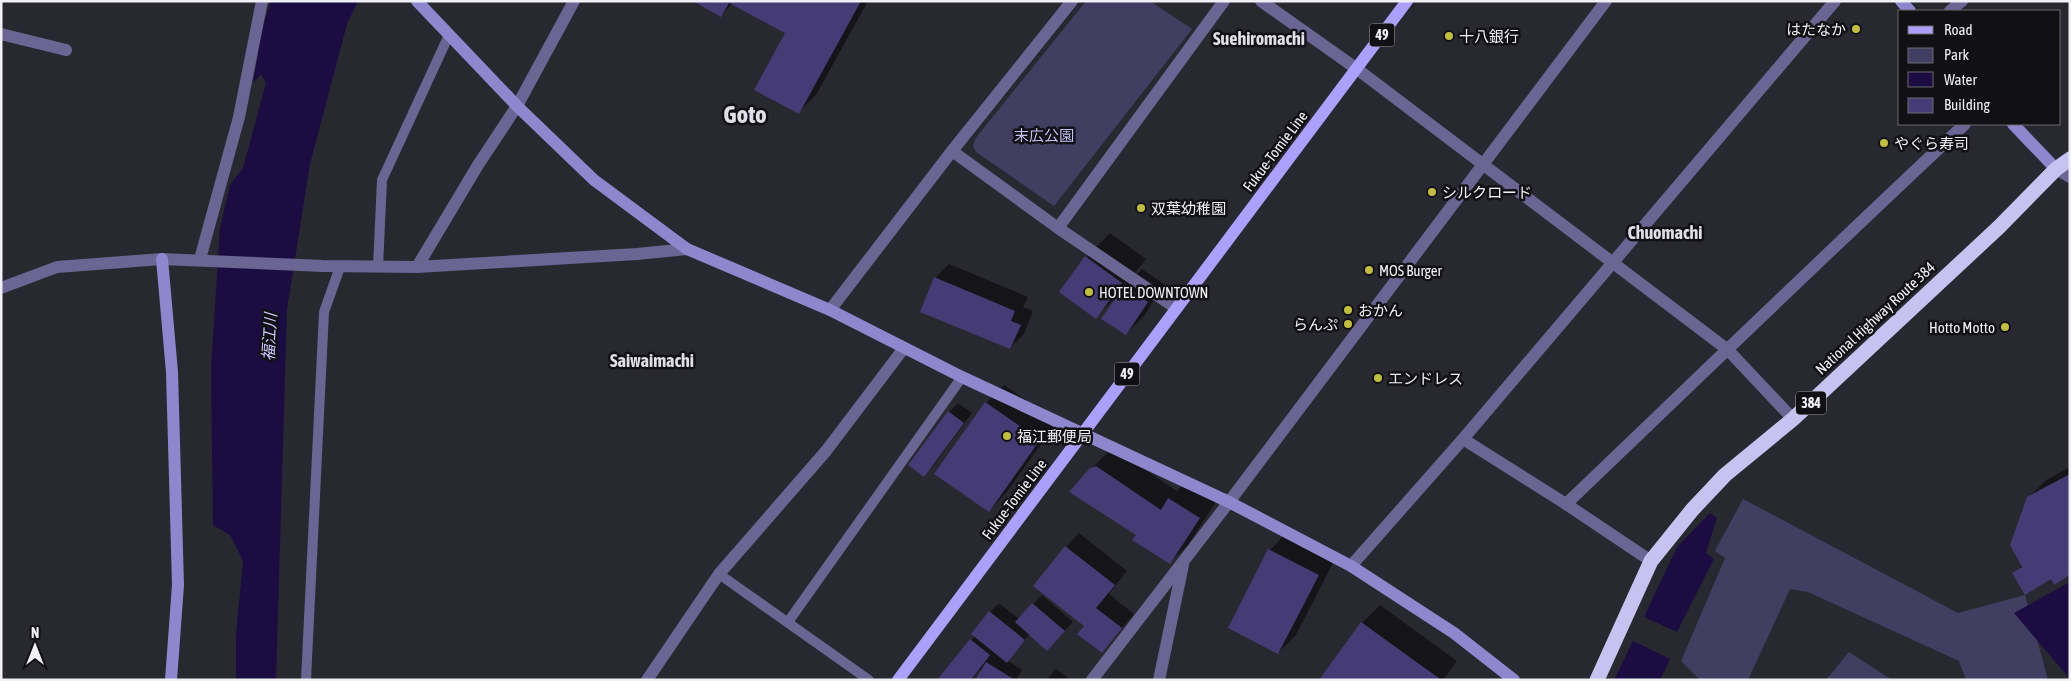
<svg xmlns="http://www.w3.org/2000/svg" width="2071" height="681" font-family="'Asap Condensed','Noto Sans JP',sans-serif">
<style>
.green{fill:#423e62}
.water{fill:#1b0d42}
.shadow{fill:#0007}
.building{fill:#453c75}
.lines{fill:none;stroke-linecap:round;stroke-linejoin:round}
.lane{stroke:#6a6592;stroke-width:10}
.street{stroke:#6a6592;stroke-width:12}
.secondary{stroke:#8f87ce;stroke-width:12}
.primary{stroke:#aca0fc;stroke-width:12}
.highway{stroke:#c7c3f0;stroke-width:15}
.poi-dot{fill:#c0be41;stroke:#111115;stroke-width:2}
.labels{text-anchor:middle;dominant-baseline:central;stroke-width:5;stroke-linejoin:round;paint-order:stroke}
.shield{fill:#111115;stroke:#acacb2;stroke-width:1}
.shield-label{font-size:14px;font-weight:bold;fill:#efeff5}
.poi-label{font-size:15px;fill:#efeff5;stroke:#111115;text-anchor:start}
.park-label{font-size:15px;fill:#c5c1f6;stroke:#111115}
.street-label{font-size:15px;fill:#efeff5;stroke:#111115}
.water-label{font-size:16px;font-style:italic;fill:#cdc8fe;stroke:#111115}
.quarter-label{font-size:18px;font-weight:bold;fill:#dfdee9;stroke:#111115}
.town-label{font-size:25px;font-weight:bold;fill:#dfdee9;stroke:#111115}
</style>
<rect width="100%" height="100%" fill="#282830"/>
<g class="green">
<polygon points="1086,1 1150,1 1192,29 1054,206 976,152 973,146 975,139"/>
<polygon points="1743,499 1958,613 2025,595 2048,680 1966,680 1959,661 1808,592 1790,589 1748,680 1700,680 1681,661 1725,558 1715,551"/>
<polygon points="1849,652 1892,680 1826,680"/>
</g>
<g class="water">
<polygon points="271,1 358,1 347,24 310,164 287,309 276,680 236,680 236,634 243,561 230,535 213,525 211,368 220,228 230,185 243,168 266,83 261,74 253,83 262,28"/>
<polygon points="1710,513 1717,518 1706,553 1714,559 1677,632 1644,617 1677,547"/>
<polygon points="2070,582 2070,679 2014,613"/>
<polygon points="1633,641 1670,659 1660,680 1614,680"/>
</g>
<g class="shadow">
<polygon points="696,1 868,1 816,95 798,113 787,33 733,3 721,15"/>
<polygon points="1110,233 1146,259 1132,277 1133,278 1142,269 1164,284 1144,316 1126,334 1115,298 1096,317 1086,257"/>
<polygon points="949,264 1028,297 1023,307 1033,311 1024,334 1010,348 935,278"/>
<polygon points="1004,385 1057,422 1006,493 989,511 936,474 986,403"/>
<polygon points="958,403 972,413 933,466 924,475 949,412"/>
<polygon points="1114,449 1177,491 1187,481 1217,500 1188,545 1170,562 1137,534 1090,470 1108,452"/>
<polygon points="2070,467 2070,574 2051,577 2014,573 2022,565 2028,498 2046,480"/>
<polygon points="1287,532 1336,557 1296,635 1278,653 1229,628 1270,550"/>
<polygon points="1079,533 1127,571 1109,594 1134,614 1102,651 1085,626 1066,547"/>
<polygon points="1042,595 1073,622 1056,640 1030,634 1007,660 1022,670 1016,680 976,680 982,670 980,669 972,680 939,680 975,636 990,612 999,603 1019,619"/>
<polygon points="1380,605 1457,661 1443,680 1321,680 1362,623"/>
<polygon points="1056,669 1071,680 1046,680"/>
</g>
<g class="building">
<polygon points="693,1 861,1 799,114 754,90 785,33 729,3 721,17"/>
<polygon points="1085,256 1122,283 1096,319 1059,292"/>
<polygon points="934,277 1015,311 1011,321 1021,325 1010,349 920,312"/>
<polygon points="1124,286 1148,302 1126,335 1101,319"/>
<polygon points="985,402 1040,440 989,512 934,474"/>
<polygon points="948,411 964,423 924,477 908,465"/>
<polygon points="1096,466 1161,510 1168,498 1200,518 1170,564 1132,540 1136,535 1069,492 1089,469"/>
<polygon points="2070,474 2070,575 2054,585 2051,579 2025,595 2012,573 2022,567 2010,545 2027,497"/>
<polygon points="1065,546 1115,585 1096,608 1122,628 1102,653 1077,634 1084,626 1033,586"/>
<polygon points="1268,549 1319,575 1278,654 1228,628"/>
<polygon points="1032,603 1065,631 1047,651 1015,622"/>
<polygon points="989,611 1025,640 1007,663 971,634"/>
<polygon points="1361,622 1440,679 1439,680 1319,680"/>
<polygon points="970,639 990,655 971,680 937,680"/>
<polygon points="986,662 1015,680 975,680"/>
</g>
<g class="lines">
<g class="lane">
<polyline points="378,267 382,180 449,35"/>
<polyline points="719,574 869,680"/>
<polyline points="788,622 962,377"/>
<polyline points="306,680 324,312 340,267"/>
</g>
<g class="street">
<polyline points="1261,1 1357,69 1728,350 1793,419"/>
<polyline points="1950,11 1962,1"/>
<polyline points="1,34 66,50"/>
<polyline points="952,151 1058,228 1176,308"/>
<polyline points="2056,169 2070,177"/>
<polyline points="1058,228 1224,1"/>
<polyline points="200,259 239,117 262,1"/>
<polyline points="417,267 478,165 517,106 574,1"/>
<polyline points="1,288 57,267 162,259 323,266 417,267 637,254 687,249"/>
<polyline points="830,310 952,151 1072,1"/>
<polyline points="1463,439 1566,504 1651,561"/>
<path d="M 1566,504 C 1699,377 1831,249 1965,124"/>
<polyline points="1351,566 1463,439 1835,1"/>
<polyline points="647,680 719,574 826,451 904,348"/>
<polyline points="1092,680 1229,502 1606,1"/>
<polyline points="1159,680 1183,565"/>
</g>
<g class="secondary">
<polyline points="417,1 517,106 594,180 687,249 830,310 962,377 1229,502 1351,566 1454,633 1514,680"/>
<polyline points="1901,1 1910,11"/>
<polyline points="2013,124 2056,169"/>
<polyline points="162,259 172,372 178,585 171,680"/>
</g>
<polyline class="primary" points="898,680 1407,1"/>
<polyline class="highway" points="1597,680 1651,561 1692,510 1725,475 1793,419 1999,227 2056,169 2070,159"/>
</g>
<g class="poi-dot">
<circle cx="1856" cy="29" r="5"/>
<circle cx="1449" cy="36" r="5"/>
<circle cx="1884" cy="143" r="5"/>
<circle cx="1432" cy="192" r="5"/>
<circle cx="1141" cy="208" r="5"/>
<circle cx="1369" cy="270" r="5"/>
<circle cx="1089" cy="292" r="5"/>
<circle cx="1348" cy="310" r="5"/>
<circle cx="1348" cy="324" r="5"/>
<circle cx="2005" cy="327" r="5"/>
<circle cx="1378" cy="378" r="5"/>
<circle cx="1007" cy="436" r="5"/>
</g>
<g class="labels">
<g class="shield">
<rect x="1369.5" y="23.5" width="25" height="23" rx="4"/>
<rect x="1114.5" y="362.5" width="25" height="23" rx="4"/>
<rect x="1796" y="391.5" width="30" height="23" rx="4"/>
</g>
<g class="shield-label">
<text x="1382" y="35">49</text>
<text x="1127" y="374">49</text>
<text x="1811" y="403">384</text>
</g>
<g class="poi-label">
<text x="1846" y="29" text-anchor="end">はたなか</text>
<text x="1459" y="36">十八銀行</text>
<text x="1894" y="143">やぐら寿司</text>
<text x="1442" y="192">シルクロード</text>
<text x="1151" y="208">双葉幼稚園</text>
<text x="1379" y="270">MOS Burger</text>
<text x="1099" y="292">HOTEL DOWNTOWN</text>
<text x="1358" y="310">おかん</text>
<text x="1338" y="324" text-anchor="end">らんぷ</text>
<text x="1995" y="327" text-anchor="end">Hotto Motto</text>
<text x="1388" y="378">エンドレス</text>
<text x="1017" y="436">福江郵便局</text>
</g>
<g class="park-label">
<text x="1044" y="135">末広公園</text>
</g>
<g class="street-label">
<text transform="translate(1275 151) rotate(-53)">Fukue-Tomie Line</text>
<text transform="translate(1875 318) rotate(-43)">National Highway Route 384</text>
<text transform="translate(1014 499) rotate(-53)">Fukue-Tomie Line</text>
</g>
<g class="water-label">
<text transform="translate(269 337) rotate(-87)">福江川</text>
</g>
<g class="quarter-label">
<text x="1259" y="38">Suehiromachi</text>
<text x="1665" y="232">Chuomachi</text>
<text x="652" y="360">Saiwaimachi</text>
</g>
<g class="town-label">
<text x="745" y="114">Goto</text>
</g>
</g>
<rect width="2071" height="681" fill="none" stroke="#efeff5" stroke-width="5"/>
<rect x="1898" y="10" width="162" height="115" fill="#111115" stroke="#6a6a6f"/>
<rect x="1908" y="26" width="25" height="8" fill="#aca0fc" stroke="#6a6a6f"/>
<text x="1944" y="35" font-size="15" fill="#efeff5">Road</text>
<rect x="1908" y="48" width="25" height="15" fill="#423e62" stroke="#6a6a6f"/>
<text x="1944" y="60" font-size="15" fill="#efeff5">Park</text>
<rect x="1908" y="72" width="25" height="15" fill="#1b0d42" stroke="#6a6a6f"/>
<text x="1944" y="85" font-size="15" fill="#efeff5">Water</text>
<rect x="1908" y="98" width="25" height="15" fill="#453c75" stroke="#6a6a6f"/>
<text x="1944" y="110" font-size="15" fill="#efeff5">Building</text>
<g transform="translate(35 646)" stroke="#111115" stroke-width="4" paint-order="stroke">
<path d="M0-4L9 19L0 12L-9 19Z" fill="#efeff5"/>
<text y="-8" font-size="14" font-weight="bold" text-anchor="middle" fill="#efeff5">N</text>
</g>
</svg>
